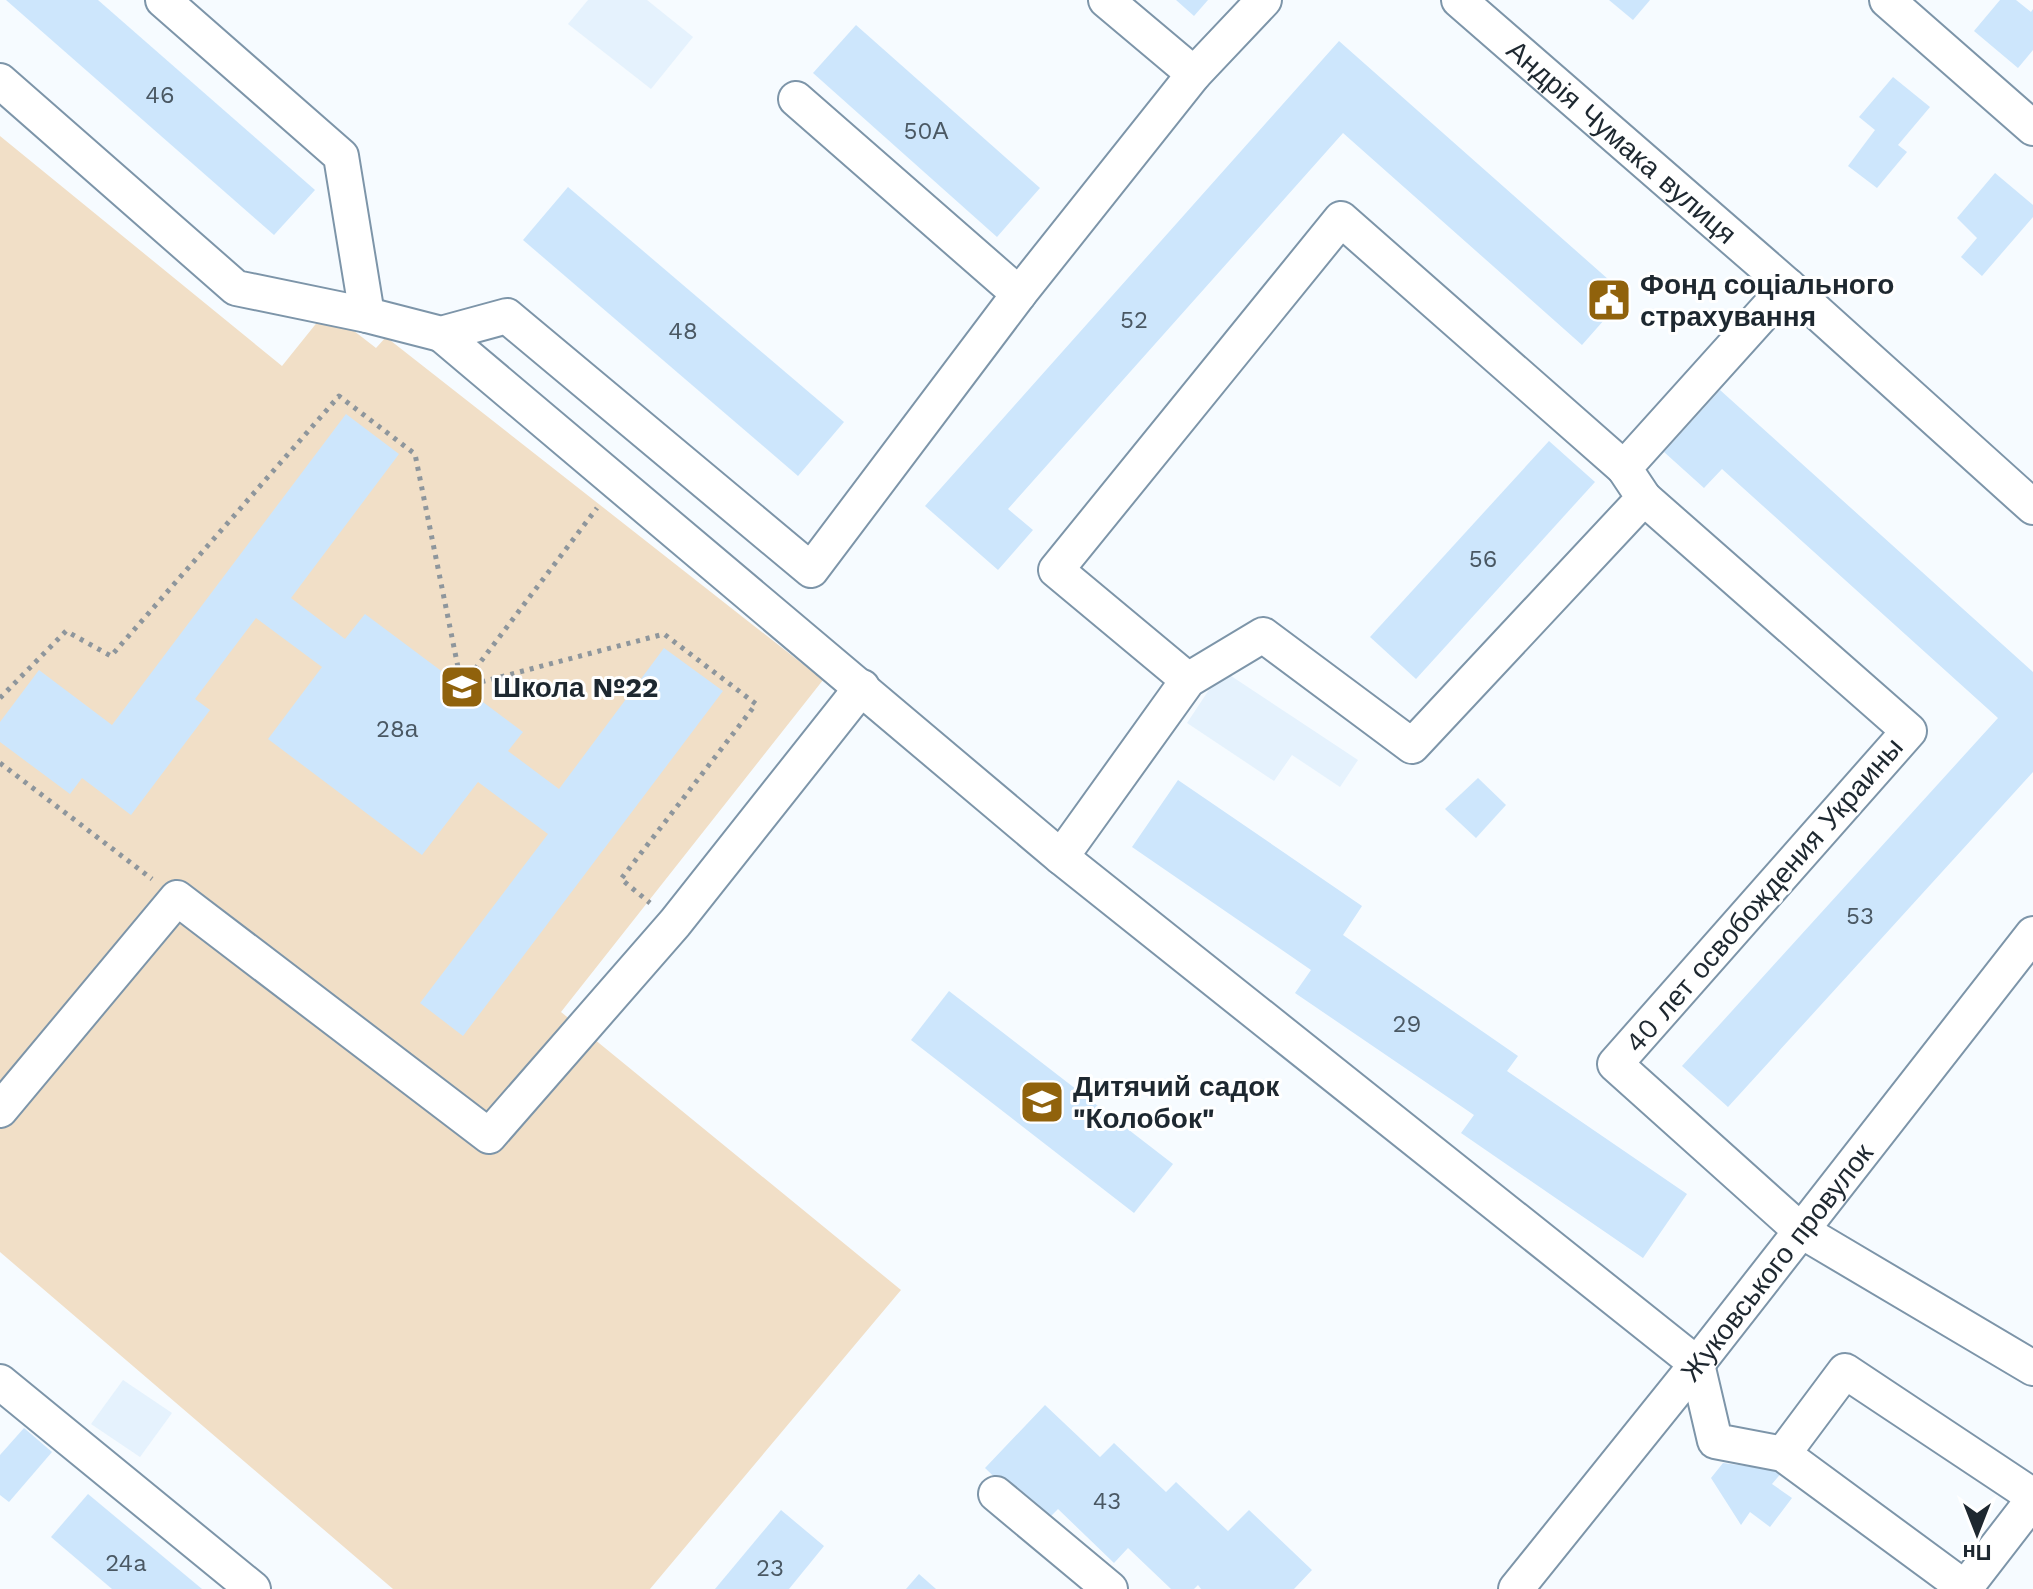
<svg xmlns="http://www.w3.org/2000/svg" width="2033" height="1589" font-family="'Work Sans',sans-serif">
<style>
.built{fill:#e5f2fd}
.green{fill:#f1dfc7}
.building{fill:#cde6fc}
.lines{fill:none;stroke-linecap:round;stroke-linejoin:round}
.minor-casing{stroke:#7d95a9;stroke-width:38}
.path{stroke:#8e969c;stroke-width:5;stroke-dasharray:4 6;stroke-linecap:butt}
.minor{stroke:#fff;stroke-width:34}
.labels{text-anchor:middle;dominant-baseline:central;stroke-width:6;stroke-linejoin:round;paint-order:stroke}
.number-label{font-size:24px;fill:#4a5863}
.street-label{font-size:28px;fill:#1e2830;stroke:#fff}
.poi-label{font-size:28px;font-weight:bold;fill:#1e2830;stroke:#fff;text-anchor:start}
</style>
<rect width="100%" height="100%" fill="#f6fbff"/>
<g class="built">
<polygon points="588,0 647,0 693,37 651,89 568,24"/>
<polygon points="1222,670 1358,760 1340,787 1292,755 1274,781 1187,723"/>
<polygon points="123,1380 172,1413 140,1457 91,1424"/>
</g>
<polygon class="green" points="0,136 282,366 327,310 376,348 386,337 823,680 561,1012 901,1290 650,1589 393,1589 0,1252"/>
<g class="building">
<polygon points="6,0 98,0 315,190 274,235"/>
<polygon points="1176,0 1208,0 1194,16"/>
<polygon points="1609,0 1650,0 1633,20"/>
<polygon points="2000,0 2016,0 2031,12 2033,9 2033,50 2018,68 1974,31"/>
<polygon points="856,25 1040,188 997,237 813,73"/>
<polygon points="1339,41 1626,295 1582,345 1343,133 1008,509 1033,530 998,570 925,506"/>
<polygon points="1893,77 1930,107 1898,145 1907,152 1877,188 1848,166 1875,130 1859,117"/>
<polygon points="1995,173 2033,205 2033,217 1982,276 1961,257 1977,238 1957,218"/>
<polygon points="568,187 844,422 798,476 523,240"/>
<polygon points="1720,390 2033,672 2033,772 1728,1107 1682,1066 1998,718 1722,469 1704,488 1664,452"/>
<polygon points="346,414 399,454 291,598 345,639 365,614 523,732 508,751 559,789 664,648 723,691 463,1036 420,1003 548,834 478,782 422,855 268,739 322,667 256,618 195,699 210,710 131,815 82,778 70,794 0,742 0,722 39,670 112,725"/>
<polygon points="1549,441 1595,482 1416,679 1370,637"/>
<polygon points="1478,778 1506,805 1476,838 1445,809"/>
<polygon points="1178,780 1362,906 1343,935 1518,1056 1507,1071 1687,1194 1643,1258 1461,1133 1474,1115 1295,993 1311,970 1132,847"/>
<polygon points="949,991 1173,1164 1134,1213 911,1040"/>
<polygon points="1045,1405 1100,1457 1114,1443 1166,1492 1176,1482 1228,1531 1249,1510 1312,1570 1294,1589 1201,1589 1198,1585 1194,1589 1171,1589 1128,1548 1114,1563 1058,1509 1043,1524 985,1468"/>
<polygon points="24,1428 52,1452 9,1502 0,1495 0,1455"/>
<polygon points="1723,1463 1783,1471 1772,1484 1792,1498 1770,1527 1750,1512 1741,1525 1711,1478"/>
<polygon points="88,1494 202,1589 112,1589 51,1537"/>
<polygon points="781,1510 824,1546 789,1589 715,1589"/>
<polygon points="919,1574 936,1589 906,1589"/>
</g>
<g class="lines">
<g class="minor-casing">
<g id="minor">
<polyline points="163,0 341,156 367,315"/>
<polyline points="1106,0 1194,74"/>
<path id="s1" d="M 1459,0 L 1788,286 L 2033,507"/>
<polyline points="1887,0 2033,128"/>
<polyline points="0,81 236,288 367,315 441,334 507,316 811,570 1019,294 1194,74 1264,0"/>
<polyline points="796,99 1019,294"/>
<polyline points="1788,286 1624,468 1644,498 1412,746 1263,635 1188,680 1061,857 1697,1364 1715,1441 1783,1454 1965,1588 2033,1500"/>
<polyline points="441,334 1061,857"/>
<polyline points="1644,498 1909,731 1615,1064 1800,1230 2033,1368"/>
<polyline points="1188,680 1056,570 1341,219 1624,468"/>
<polyline points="0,1110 177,898 489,1136 675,923 862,687"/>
<polyline points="0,1382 253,1589"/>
<polyline points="1783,1454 1845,1371 2033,1496"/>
<polyline points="996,1494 1110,1589"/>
<path id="s2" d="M 1516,1589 L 1697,1364 L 2033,934"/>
</g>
</g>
<g class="path">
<polyline points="463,685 597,508"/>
<polyline points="462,687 664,634 756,704 621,879 650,903"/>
<polyline points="0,698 66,631 111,656 339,396 415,454 462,687"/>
<polyline points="0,763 152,879"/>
</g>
<use href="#minor" class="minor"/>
</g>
<defs>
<g id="civic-square" transform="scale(2.3)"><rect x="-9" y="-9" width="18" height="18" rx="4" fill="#90620c" stroke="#fff"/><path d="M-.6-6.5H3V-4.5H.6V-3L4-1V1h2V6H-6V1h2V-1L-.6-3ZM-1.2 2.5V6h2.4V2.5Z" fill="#fff"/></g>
<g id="school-square" transform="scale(2.3)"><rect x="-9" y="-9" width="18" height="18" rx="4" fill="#90620c" stroke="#fff"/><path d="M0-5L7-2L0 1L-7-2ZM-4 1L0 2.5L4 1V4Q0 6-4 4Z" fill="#fff"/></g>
</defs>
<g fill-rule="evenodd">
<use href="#civic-square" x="1609" y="300"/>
<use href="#school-square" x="462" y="687"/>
<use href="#school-square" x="1042" y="1102"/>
</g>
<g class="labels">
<g class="number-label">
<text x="160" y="95">46</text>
<text x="926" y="131">50А</text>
<text x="1134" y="320">52</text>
<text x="683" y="331">48</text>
<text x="1483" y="559">56</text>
<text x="397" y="729">28а</text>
<text x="1860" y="916">53</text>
<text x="1407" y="1024">29</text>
<text x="1107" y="1501">43</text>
<text x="126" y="1563">24a</text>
<text x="770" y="1568">23</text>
</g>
<g class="street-label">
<text stroke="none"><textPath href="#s1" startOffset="216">Андрія Чумака вулиця</textPath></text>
<text transform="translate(1764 895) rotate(-49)">40 лет освобождения Украины</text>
<text stroke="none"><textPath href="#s2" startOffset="418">Жуковського провулок</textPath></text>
</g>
<g class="poi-label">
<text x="1640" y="284">Фонд соціального<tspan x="1640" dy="32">страхування</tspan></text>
<text x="493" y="687">Школа №22</text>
<text x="1073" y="1086">Дитячий садок<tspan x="1073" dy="32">"Колобок"</tspan></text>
</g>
</g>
<g transform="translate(1977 1533) rotate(180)" stroke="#ffffff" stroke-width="6" paint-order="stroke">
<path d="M0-6L14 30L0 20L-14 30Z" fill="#1e2830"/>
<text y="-12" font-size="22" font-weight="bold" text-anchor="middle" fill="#1e2830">Пн</text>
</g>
</svg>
